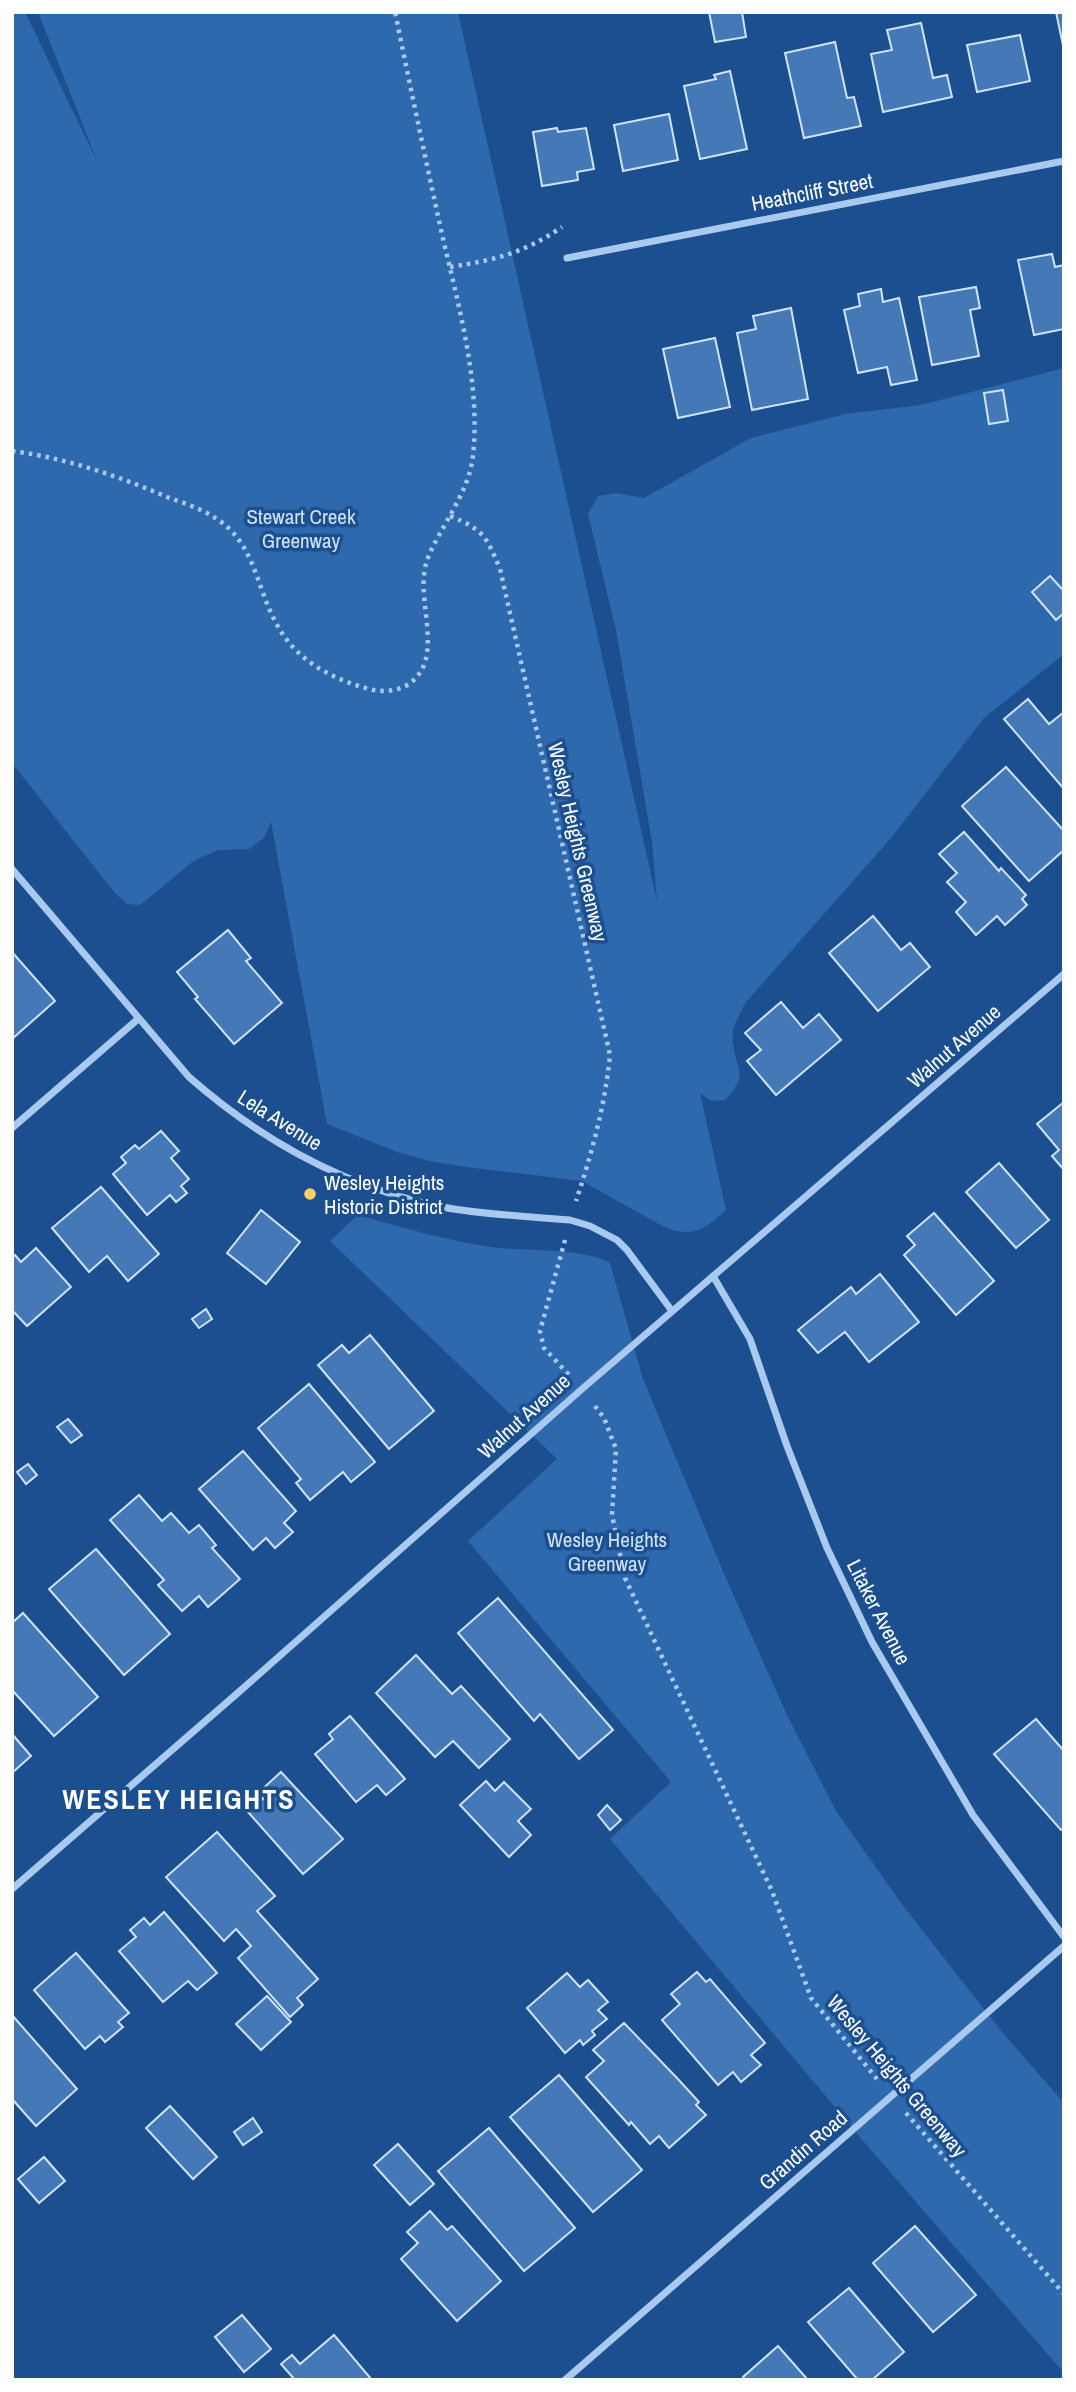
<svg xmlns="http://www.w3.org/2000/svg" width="1076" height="2392" font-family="'Archivo Narrow',sans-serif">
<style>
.green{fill:#2e69ad}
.building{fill:#4478b7;stroke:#cfe3fa;stroke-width:2}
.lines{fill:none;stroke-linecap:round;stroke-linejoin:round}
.path{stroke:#a9c9ee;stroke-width:4.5;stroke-dasharray:3.5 5;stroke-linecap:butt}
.minor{stroke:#a9c9ee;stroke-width:7}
.poi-dot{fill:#ffd166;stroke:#1b4f8f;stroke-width:2.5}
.labels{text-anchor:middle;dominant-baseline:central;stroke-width:7;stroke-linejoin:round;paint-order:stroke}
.street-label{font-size:21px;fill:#fff;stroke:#1b4f8f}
.park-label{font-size:21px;fill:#cfe3fa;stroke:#1b4f8f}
.poi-label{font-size:21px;fill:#fff;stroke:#1b4f8f;text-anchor:start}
.district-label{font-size:28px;font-weight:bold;letter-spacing:2px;fill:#fff;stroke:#1b4f8f}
</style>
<rect width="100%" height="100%" fill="#1b4f8f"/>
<g class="green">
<path d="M 12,12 L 25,12 L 98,163 L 38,12 L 458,12 L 657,901 L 652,842 L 616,630 L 588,514 L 598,496 L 616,493 L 644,498 L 751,438 L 845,414 L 921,405 L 1064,368 L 1064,654 L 984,718 L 891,838 L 746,1002 C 739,1015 730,1029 733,1044 C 737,1072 749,1075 725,1100 L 711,1101 L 700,1093 L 726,1210 C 704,1230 693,1238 664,1227 L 582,1181 L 466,1167 L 429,1161 L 397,1152 L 327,1124 L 271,822 L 264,838 L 249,849 L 218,850 L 195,860 L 140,905 L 127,904 L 115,893 L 12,763 Z"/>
<path d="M 358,1215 C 404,1228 451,1242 499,1248 C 531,1251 583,1248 610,1263 L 643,1379 L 725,1576 L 787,1715 L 836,1811 L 904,1907 L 1002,2032 L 1064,2103 L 1064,2373 L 865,2143 L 610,1839 L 671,1782 L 468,1541 L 557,1459 L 330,1241 Z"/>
</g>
<g class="building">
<polygon points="709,12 742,12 746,37 715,42"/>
<polygon points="1056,12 1064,12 1064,50"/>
<polygon points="921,23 933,78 947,75 952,97 883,112 871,54 892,50 887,30"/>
<polygon points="1020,35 1030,81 977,92 967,45"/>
<polygon points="835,42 847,98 854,97 861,126 804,138 785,53"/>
<polygon points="730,71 747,149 700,159 684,86 716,79 714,75"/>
<polygon points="669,114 678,160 623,171 614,125"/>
<polygon points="557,128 558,132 586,128 594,169 577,172 578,180 542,186 533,132"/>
<polygon points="1052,254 1055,267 1064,265 1064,329 1034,335 1018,260"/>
<polygon points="976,287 980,308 970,310 979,356 932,365 919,297"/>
<polygon points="881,289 883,302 899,298 917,380 891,385 887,367 858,373 844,310 860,306 858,294"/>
<polygon points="791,308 808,399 752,410 737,333 756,329 753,316"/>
<polygon points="715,338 730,407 678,418 663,349"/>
<polygon points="1003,390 1008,421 989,424 984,393"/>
<polygon points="1050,576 1064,591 1064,613 1056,620 1032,592"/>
<polygon points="1028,699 1049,724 1064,712 1064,789 1004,719"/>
<polygon points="1006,767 1064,831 1064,850 1029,881 962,806"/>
<polygon points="964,832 999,871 1001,868 1026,895 1022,899 1027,905 1005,925 997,916 976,935 956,912 966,902 947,882 957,873 939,854"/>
<polygon points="873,916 901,950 910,943 930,967 878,1011 829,953"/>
<polygon points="228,930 251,958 246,961 282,1003 234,1044 195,999 198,997 177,972"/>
<polygon points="12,952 55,1001 12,1039"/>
<polygon points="781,1002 803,1028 819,1014 841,1040 776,1095 747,1061 761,1050 745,1033"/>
<polygon points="1064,1102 1064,1170 1052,1156 1059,1150 1037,1124"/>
<polygon points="161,1131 179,1151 171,1158 189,1179 181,1186 187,1193 176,1202 170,1195 147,1215 113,1174 126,1163 121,1157 135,1145 139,1149"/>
<polygon points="999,1163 1049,1220 1016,1248 966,1192"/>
<polygon points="101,1187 159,1254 128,1281 107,1256 89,1272 52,1228"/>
<polygon points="261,1210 300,1242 266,1284 227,1253"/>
<polygon points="934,1213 994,1281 956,1315 904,1255 915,1245 907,1236"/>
<polygon points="36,1248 71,1287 27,1326 12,1310 12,1258 15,1255 21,1262"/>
<polygon points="880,1274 919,1322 869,1362 845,1332 818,1353 798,1330 851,1287 856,1294"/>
<polygon points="206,1309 212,1319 199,1328 192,1319"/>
<polygon points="370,1335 434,1411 389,1449 318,1365 342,1345 349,1353"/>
<polygon points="309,1384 375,1462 351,1482 343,1472 310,1500 296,1483 301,1479 258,1428"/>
<polygon points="68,1419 82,1435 71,1443 57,1427"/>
<polygon points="243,1451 296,1511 284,1523 293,1532 275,1548 266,1538 253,1550 199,1489"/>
<polygon points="28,1464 37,1475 26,1484 17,1472"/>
<polygon points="139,1495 162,1521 171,1513 189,1533 199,1525 216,1545 212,1548 240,1579 208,1607 199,1596 182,1611 158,1585 164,1580 110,1520"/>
<polygon points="96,1549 170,1634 124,1675 49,1589"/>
<polygon points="498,1598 613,1730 579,1759 540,1714 534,1721 458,1633"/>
<polygon points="23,1613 98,1697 54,1736 12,1690 12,1623"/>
<polygon points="416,1655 452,1694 461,1686 510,1739 479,1768 453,1741 435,1757 376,1693"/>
<polygon points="350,1716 405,1779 386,1795 377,1785 356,1802 315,1754 333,1739 329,1734"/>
<polygon points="1036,1719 1064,1751 1064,1828 1061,1830 994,1754"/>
<polygon points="12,1734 31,1756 12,1773"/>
<polygon points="281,1772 343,1839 303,1874 248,1812 263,1799 258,1793"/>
<polygon points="486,1781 495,1791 504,1782 531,1809 518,1821 531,1835 509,1857 460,1805"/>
<polygon points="607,1805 621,1820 610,1830 598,1815"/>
<polygon points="217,1832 275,1896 257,1911 318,1979 297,1998 303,2005 290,2017 238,1958 251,1946 236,1929 224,1941 166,1877"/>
<polygon points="164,1912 217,1973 197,1990 188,1981 163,2002 119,1951 136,1937 130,1930 144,1918 150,1925"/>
<polygon points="76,1953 129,2013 118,2022 123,2027 105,2042 100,2036 85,2049 34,1990"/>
<polygon points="697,1972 706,1982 710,1979 765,2043 751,2055 761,2065 741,2082 733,2072 718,2085 662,2020 680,2004 671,1994"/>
<polygon points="567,1973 580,1987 588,1980 608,2002 598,2010 607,2019 592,2031 595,2035 583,2045 580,2040 565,2053 527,2008"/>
<polygon points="267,1996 291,2022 261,2050 236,2024"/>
<polygon points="12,2015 77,2089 36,2126 12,2099"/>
<polygon points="624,2023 677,2078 699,2102 696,2105 706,2115 669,2148 659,2136 650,2144 631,2122 629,2125 586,2077 604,2061 593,2050"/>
<polygon points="559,2075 642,2170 593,2212 510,2117"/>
<polygon points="170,2106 217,2157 193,2179 146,2128"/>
<polygon points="253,2118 262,2132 243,2145 234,2132"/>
<polygon points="489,2128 575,2228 524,2271 438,2171"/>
<polygon points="398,2144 434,2184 410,2205 374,2165"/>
<polygon points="44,2157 65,2181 39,2203 18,2179"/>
<polygon points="430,2211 447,2230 452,2226 501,2281 457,2321 401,2259 418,2243 407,2232"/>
<polygon points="915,2226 976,2295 933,2332 873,2263"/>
<polygon points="849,2288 904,2352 872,2380 858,2380 808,2322"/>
<polygon points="242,2315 271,2349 244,2372 215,2337"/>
<polygon points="334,2335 372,2380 295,2380 281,2364 292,2355 300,2364"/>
<polygon points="778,2346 808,2380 745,2380 743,2377"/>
</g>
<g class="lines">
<g class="path">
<path d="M 450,267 C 495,260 524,253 562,227"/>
<path d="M 12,451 C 66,458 118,476 167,497 C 184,503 202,509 217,519 C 254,543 256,585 275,621 C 294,659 329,678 369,689 C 388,694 410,690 421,671 C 436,646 421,604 424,576 C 425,561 431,550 438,537 C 452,511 470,485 473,455 C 481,382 457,300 441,230 C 425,157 410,85 395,12"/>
<path d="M 450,516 C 484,530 486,536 500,569 L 610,1055 C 605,1105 592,1153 576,1201"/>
<polyline points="565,1240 540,1331 544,1348 569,1375"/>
<polyline points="595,1406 604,1418 616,1449 612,1515 625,1578 772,1891 811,1998 877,2079"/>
<polyline points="906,2113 1064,2294"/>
</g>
<g class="minor">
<polyline points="567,258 1064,161"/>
<path d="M 12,869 L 189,1077 C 263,1142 345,1187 442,1207 C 484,1215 528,1216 570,1220 L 590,1226 L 617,1240 L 627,1250 L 672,1311"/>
<polyline points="12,1128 138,1019"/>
<polyline points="713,1276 750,1339 787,1446 827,1548 872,1642 973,1815 1064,1937"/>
<polyline points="12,1889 240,1691 582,1389 1064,974"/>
<polyline points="565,2380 1064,1946"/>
</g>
</g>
<circle class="poi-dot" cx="310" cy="1194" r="7"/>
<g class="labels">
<g class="street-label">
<text transform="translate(812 192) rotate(-11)">Heathcliff Street</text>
<text transform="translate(578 842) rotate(77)">Wesley Heights Greenway</text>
<text transform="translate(954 1046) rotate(-41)">Walnut Avenue</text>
<text transform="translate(280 1120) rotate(32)">Lela Avenue</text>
<text transform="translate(524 1416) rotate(-42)">Walnut Avenue</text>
<text transform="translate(879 1612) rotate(63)">Litaker Avenue</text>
<text transform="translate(897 2076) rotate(50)">Wesley Heights Greenway</text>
<text transform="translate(803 2150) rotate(-41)">Grandin Road</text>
</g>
<g class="park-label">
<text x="301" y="516">Stewart Creek<tspan x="301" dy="24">Greenway</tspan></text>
<text x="607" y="1539">Wesley Heights<tspan x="607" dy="24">Greenway</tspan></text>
</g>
<g class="poi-label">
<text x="324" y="1182">Wesley Heights<tspan x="324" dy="24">Historic District</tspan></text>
</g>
<g class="district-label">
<text x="179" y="1799">WESLEY HEIGHTS</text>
</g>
</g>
<rect width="1076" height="2392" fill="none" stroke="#ffffff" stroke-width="28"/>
</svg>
